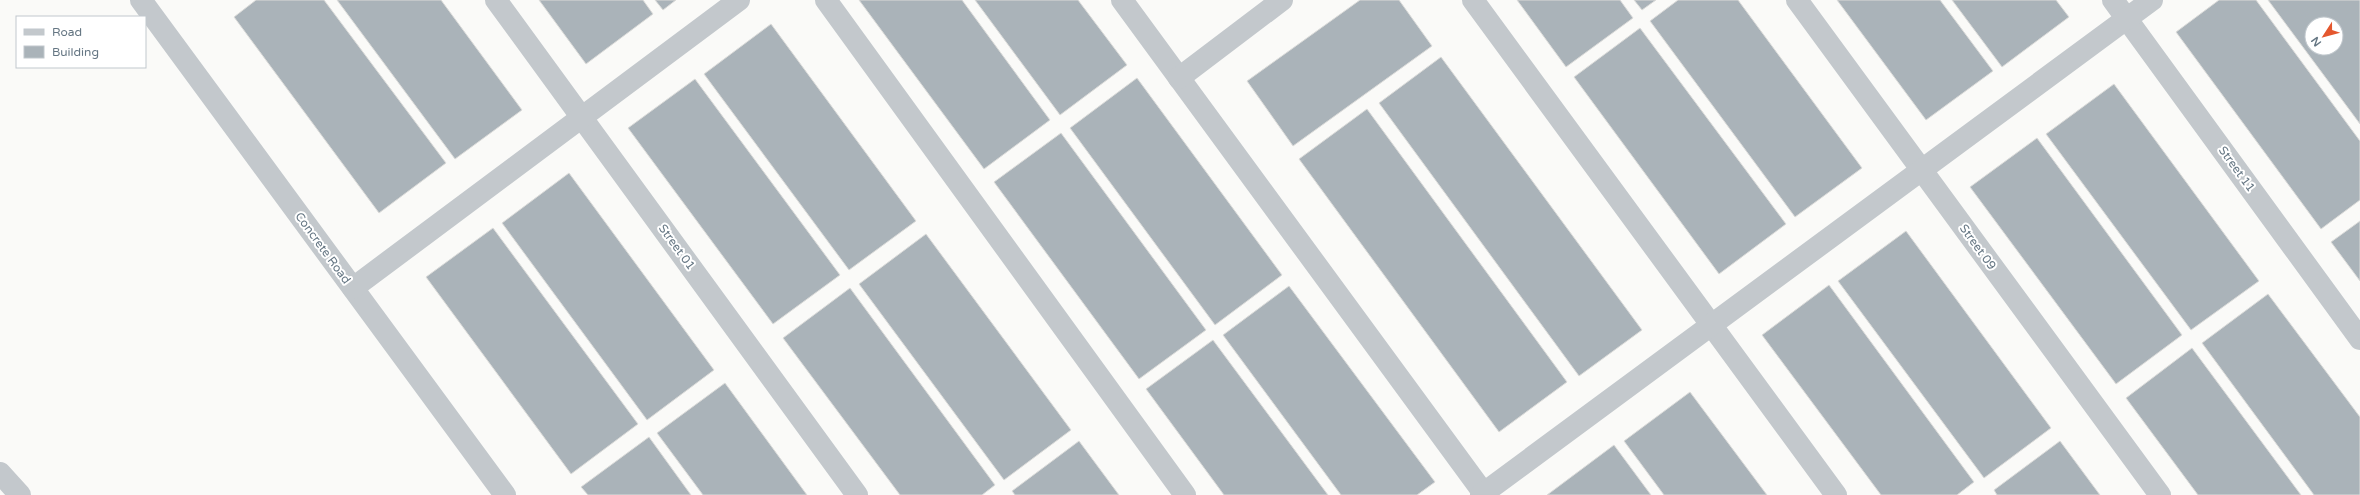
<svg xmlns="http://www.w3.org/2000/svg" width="2360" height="495" font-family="'Varela Round',sans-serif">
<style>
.building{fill:#aab3b9;stroke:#dcdcda;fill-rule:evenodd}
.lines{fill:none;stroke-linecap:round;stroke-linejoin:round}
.minor{stroke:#c3c8cc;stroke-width:22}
.labels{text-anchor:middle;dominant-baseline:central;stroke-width:4;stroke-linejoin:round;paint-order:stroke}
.street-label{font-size:12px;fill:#657683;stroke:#fff}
</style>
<rect width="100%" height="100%" fill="#fafaf8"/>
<g class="building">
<polygon points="256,0 324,0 446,163 379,213 234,17"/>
<polygon points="337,0 441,0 522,110 455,159"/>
<polygon points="539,0 643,0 653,14 586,64"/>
<polygon points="655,0 676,0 663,10"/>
<polygon points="859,0 962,0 1050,120 984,169"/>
<polygon points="975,0 1078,0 1127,65 1060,115"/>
<polygon points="1360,0 1399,0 1432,46 1293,146 1247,81"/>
<polygon points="1517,0 1620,0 1633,18 1566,67"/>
<polygon points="1634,0 1656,0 1642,10"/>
<polygon points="1678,0 1738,0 1862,168 1795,217 1650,21"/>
<polygon points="1837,0 1940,0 1993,71 1926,120"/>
<polygon points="1952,0 2056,0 2069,17 2002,67"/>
<polygon points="2219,0 2256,0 2360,141 2360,200 2321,229 2176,32"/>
<path d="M 2268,0 L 2360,0 L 2360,124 ZM 2312,24 L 2336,24 L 2336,48 L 2312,48 Z"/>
<polygon points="771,24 916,221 849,270 704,74"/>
<polygon points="1640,28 1786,224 1719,274 1574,77"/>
<polygon points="1441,57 1642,330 1579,376 1379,103"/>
<polygon points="1137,78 1282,275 1215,325 1070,128"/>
<polygon points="695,79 840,275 773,324 628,128"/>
<polygon points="2114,84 2259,281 2191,330 2046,134"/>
<polygon points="1367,109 1567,382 1499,432 1299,159"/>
<polygon points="1061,133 1206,330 1139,379 994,182"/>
<polygon points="2037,138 2182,335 2116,384 1970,187"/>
<polygon points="569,173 714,370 647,420 502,223"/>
<polygon points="2360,221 2360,281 2331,242"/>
<polygon points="493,228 638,424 571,474 426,277"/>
<polygon points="1906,231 2051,428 1984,478 1838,281"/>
<polygon points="926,234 1071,430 1004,480 859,284"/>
<polygon points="1829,285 1974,482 1957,495 1881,495 1762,335"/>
<polygon points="1289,286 1435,482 1417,495 1341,495 1223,335"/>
<polygon points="850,288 995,485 982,495 900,495 783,338"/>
<polygon points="2268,294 2360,417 2360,495 2314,495 2202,343"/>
<polygon points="1213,340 1328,495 1224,495 1146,389"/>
<polygon points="2192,348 2301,495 2198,495 2126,398"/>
<polygon points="725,383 807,495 703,495 657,433"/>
<polygon points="1690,392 1767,495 1664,495 1624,441"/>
<polygon points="649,437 691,495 588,495 581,487"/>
<polygon points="1079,441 1119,495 1015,495 1012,491"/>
<polygon points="2060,441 2100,495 1997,495 1994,490"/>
<polygon points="1614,445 1651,495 1547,495"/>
</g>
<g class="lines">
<g class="minor">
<polyline points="141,0 505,495"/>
<polyline points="496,0 857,495"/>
<polyline points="826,0 1185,495"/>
<polyline points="1122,0 1485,495"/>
<polyline points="1473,0 1836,495"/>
<polyline points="1797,0 2160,495"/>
<polyline points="2113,0 2360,339"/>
<polyline points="1179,78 1282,0"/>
<polyline points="353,288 739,0"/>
<polyline points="0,473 20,495"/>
<polyline points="1481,495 2152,0"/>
</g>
</g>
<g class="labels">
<g class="street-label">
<text transform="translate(2237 169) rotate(54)">Street 11</text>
<text transform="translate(677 247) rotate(54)">Street 01</text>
<text transform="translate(1978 247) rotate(54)">Street 09</text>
<text transform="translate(323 248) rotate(54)">Concrete Road</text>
</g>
</g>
<rect x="16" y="16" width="130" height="52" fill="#ffffff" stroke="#c1c8cd"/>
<rect x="24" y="29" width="20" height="6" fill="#c3c8cc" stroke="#c1c8cd"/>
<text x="52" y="36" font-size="12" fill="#657683">Road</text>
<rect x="24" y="46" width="20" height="12" fill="#aab3b9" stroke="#c1c8cd"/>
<text x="52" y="56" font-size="12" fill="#657683">Building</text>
<g transform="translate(2324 36) rotate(234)"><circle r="19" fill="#ffffff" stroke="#c1c8cd"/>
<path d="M0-3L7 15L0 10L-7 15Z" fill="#e4572e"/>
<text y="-6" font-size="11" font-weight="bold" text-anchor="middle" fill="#657683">N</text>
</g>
</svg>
